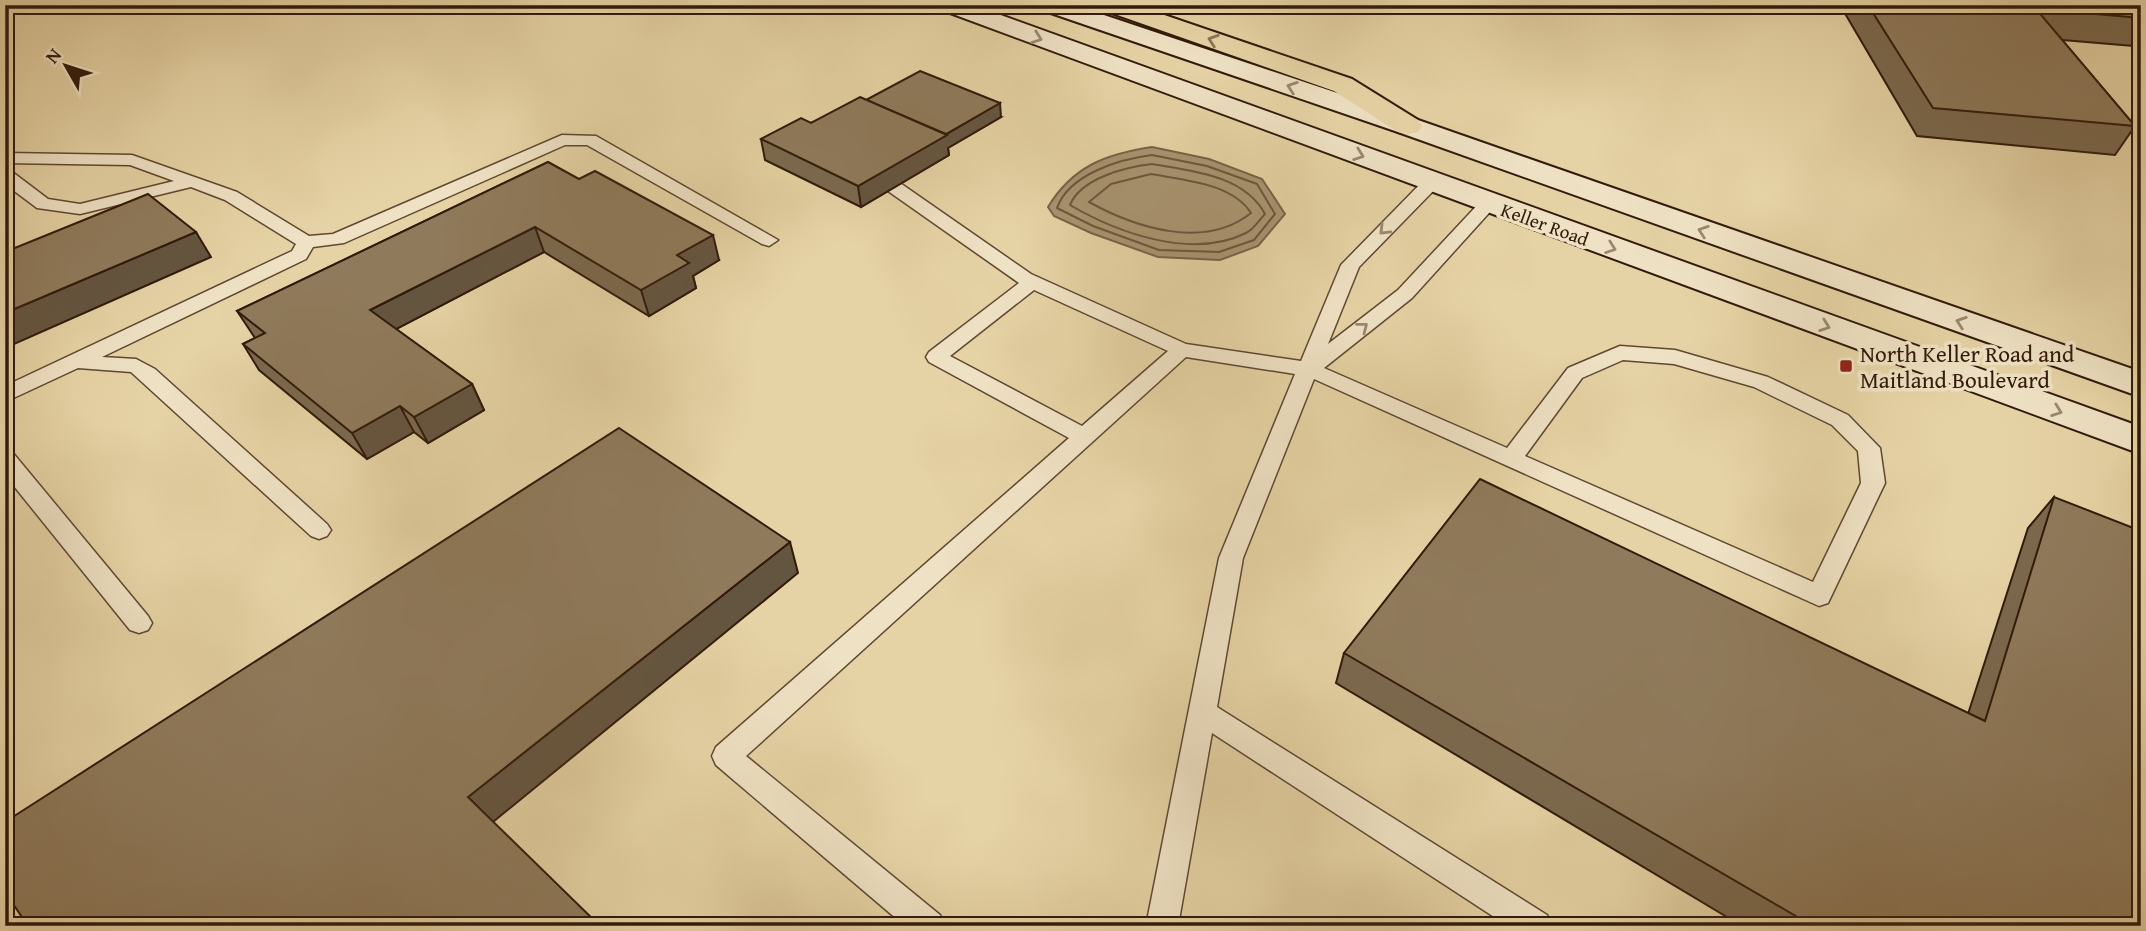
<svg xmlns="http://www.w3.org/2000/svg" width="2146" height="931" font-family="'Gentium Book Plus',serif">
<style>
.water{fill:#a89470;stroke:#786347;stroke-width:2}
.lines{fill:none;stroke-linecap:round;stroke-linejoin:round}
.shore{stroke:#6c573d;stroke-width:2}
.lane-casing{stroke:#5e4831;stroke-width:3}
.secondary-casing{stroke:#311a0a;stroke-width:4}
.highway-casing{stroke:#311a0a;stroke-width:4}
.lane{fill:#efe2c4;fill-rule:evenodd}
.secondary{fill:#efe2c4;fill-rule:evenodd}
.highway{fill:#e6d3a5;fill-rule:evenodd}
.wall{fill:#7b694e;stroke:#311a0a;stroke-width:2}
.shaded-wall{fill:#645540;stroke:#311a0a;stroke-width:2}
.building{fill:#8f7a5b;stroke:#311a0a;stroke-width:2}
.oneway{stroke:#9a8870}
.oneway2{stroke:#8c7658}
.poi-dot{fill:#8f2418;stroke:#efe2c4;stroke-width:2.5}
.labels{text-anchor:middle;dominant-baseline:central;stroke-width:7;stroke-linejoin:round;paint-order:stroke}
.far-street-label{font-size:19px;fill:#311a0a;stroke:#efe2c4}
.poi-label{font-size:23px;fill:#311a0a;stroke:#efe2c4;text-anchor:start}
</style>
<rect width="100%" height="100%" fill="#e6d3a5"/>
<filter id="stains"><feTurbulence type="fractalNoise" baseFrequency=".00286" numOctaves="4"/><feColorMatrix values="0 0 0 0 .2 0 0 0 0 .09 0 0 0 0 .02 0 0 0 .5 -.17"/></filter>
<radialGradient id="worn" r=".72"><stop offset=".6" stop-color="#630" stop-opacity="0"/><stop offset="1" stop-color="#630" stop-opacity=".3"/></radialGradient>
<path class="water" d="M 1152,147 L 1209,159 L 1262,179 L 1285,214 L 1258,246 L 1220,260 L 1158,257 L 1091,233 L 1054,216 L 1048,207 C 1073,166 1106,154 1152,147 Z"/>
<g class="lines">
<g class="shore">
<path d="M 1152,155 L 1207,166 L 1257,184 L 1275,214 L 1254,240 L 1219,252 L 1159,250 L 1093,226 L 1057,208 C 1069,174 1120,159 1152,155 Z"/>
<path d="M 1152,164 C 1192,171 1244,175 1265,214 C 1259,220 1254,229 1246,233 C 1192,260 1118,233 1070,205 C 1081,178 1126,167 1152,164 Z"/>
<path d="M 1151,174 C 1183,180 1232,183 1251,213 C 1205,250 1136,228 1089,202 L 1111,184 Z"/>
</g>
<g class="lane-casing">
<g id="lane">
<polygon points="562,135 596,136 778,240 769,246 762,244 587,145 565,145 344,243 313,247 306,259 102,357 136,359 155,369 327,524 331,530 327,536 319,539 311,536 131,372 78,368 5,402 5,386 292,251 296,244 225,200 191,187 80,214 37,208 5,184 5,170 11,171 48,199 80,204 174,181 130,165 5,163 5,153 132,155 237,192 309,236 333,234"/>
<path d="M 1432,177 L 1441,182 L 1438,186 L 1359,267 L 1328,344 L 1398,290 L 1483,199 L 1489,198 L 1498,203 L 1412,298 L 1324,368 L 1507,448 L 1568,368 L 1620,346 L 1675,350 L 1768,377 L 1848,415 L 1880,448 L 1885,483 L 1828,603 L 1819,606 L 1314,379 L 1243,558 L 1217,707 L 1547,915 L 1552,926 L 1508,926 L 1212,733 L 1178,926 L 1146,926 L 1219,558 L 1295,374 L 1186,357 L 746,756 L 940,915 L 945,926 L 905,926 L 716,765 L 712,756 L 716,747 L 1069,438 L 929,362 L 926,357 L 929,352 L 1019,283 L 888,191 L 885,187 L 888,183 L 900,183 L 1031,274 L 1186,344 L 1301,361 L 1341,265 L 1426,178 ZM 1034,290 L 1168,351 L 1082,426 L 950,356 ZM 1623,360 L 1674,364 L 1754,387 L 1832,425 L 1858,451 L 1861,483 L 1813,582 L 1525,456 L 1582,378 Z"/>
<polygon points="5,451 13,453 148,616 152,623 148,630 139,633 130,630 5,475"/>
</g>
</g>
<g class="secondary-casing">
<g id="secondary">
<polygon points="938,5 973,5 2141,427 2141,454 942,10"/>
<polygon points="1038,5 1074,5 1418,120 2141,372 2141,397 1398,132 1042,10"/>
</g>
</g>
<g class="highway-casing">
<polygon id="highway" points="1099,5 1135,5 1352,79 1418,120 1422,126 1418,132 1408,134 1398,132 1334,91 1103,10"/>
</g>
<use href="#lane" class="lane"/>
<use href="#secondary" class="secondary"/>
<use href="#highway" class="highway"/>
</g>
<g class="wall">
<polygon points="1840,5 2141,5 2141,52 2134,46 2062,40 2135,126 2115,155 1917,136"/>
<polygon points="866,100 1001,117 948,148 949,155 861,207 765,160 761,139 811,123"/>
<polygon points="548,162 719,260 693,276 696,288 649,316 544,252 396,329 472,384 484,410 428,443 414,432 367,459 259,370 243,344 255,338 237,311"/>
<polygon points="2054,497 2141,926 1742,926 1336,683 1344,653 1968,714 2028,528"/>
</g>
<g class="shaded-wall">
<polygon points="1000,103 1001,117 948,148 949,155 861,207 858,186"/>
<polygon points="535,227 544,252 383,336 370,310"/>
<polygon points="196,232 211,257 5,348 5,313"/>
<polygon points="713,235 719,260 693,276 696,288 649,316 641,290 677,255"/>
<polygon points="472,384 484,410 428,443 414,417"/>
<polygon points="400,406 414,432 367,459 352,433"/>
<polygon points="790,542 798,573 488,826 468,797"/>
</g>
<g class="building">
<polygon points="1868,5 2141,5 2141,18 2036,9 2135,126 1933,108"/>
<polygon points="920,71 1000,103 946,134 866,100"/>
<polygon points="860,97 947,135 858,186 761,139 801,118 811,123"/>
<polygon points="548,162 579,179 595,171 713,235 677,255 689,263 641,290 535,227 370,310 472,384 414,417 400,406 352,433 243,344 265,333 237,311"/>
<polygon points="148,194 196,232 5,313 5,252"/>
<polygon points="619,428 790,542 468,797 600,926 28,926 5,892 5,822"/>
<polygon points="1480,479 1985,721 2054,497 2141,531 2141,926 1813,926 1344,653"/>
</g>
<defs><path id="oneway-chevron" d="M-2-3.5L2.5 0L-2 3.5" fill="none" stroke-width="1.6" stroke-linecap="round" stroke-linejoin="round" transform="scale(1.75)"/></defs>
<g class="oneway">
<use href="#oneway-chevron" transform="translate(1037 38) rotate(20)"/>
<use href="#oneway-chevron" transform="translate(1292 87) rotate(-161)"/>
<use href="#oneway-chevron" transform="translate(1359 155) rotate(20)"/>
<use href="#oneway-chevron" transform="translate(1384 230) rotate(135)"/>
<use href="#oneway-chevron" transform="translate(1703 231) rotate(-161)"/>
<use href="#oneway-chevron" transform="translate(1611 248) rotate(20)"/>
<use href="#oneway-chevron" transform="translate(1961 322) rotate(-161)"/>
<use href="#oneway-chevron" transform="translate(1825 326) rotate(20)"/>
<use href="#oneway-chevron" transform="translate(1363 327) rotate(-38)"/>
<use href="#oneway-chevron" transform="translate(2057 411) rotate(20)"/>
</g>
<use class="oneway2" href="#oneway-chevron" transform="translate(1213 40) rotate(-161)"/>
<rect class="poi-dot" x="1839" y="359" width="14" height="14" rx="3.5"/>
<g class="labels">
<g class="far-street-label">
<text transform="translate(1545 224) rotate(20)">Keller Road</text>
</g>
<g class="poi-label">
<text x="1860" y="353">North Keller Road and<tspan x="1860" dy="26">Maitland Boulevard</tspan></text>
</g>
</g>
<rect width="2146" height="931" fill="none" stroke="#e6d3a5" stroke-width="28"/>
<rect x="7" y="7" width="2132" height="917" fill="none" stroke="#311a0a" stroke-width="3.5"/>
<rect x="14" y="14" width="2118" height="903" fill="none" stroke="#311a0a" stroke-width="2"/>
<g transform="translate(66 66) rotate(309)" stroke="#efe2c4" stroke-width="5" paint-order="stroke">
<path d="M0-5L12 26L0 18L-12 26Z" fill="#311a0a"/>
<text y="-10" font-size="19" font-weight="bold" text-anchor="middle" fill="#311a0a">N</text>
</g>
<rect width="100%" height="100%" filter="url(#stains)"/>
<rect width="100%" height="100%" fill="url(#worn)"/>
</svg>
